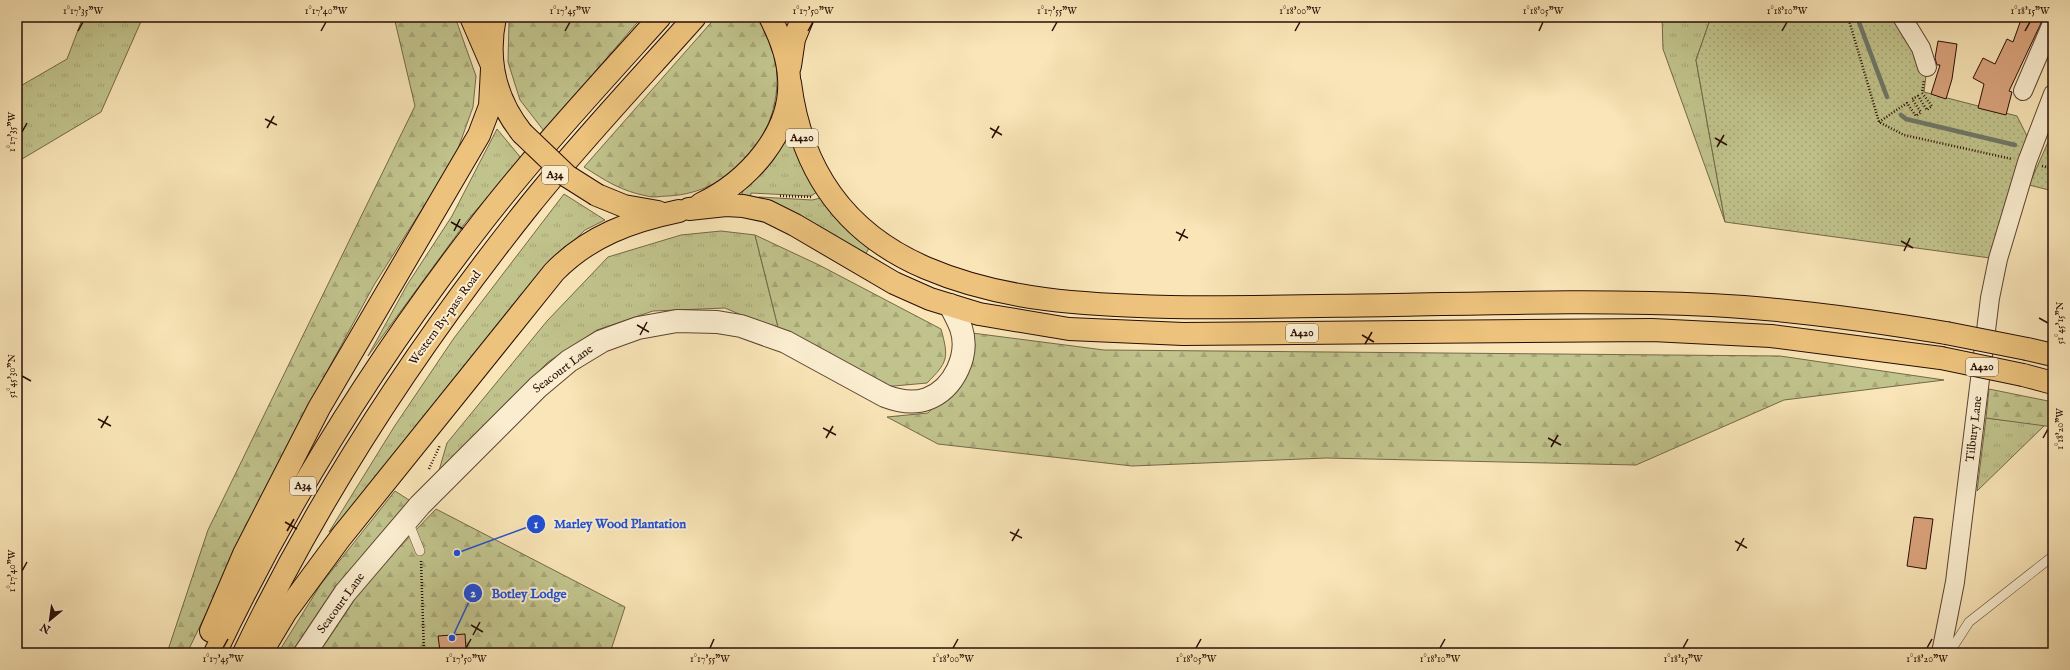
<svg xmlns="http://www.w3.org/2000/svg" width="2070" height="670" font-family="'IM FELL English',serif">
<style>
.grass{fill:url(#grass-tufts);stroke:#756848}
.forest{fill:url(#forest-firs);stroke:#756848}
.park{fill:url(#park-dots);stroke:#756848}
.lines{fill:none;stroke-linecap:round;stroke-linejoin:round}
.stream{stroke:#6f7868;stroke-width:4.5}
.building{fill:#dba47e;stroke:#290d04}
.service-casing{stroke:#5d4331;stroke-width:10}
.minor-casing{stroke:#5d4331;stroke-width:20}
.tertiary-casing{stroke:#5d4331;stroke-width:24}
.primary-casing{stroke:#290d04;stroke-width:24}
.trunk-casing{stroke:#290d04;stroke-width:24}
.path{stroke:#290d04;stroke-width:2.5;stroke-dasharray:1 2;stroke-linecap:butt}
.service{stroke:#fbeed0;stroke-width:9}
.minor{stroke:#fbeed0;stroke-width:18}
.tertiary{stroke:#fbeed0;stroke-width:22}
.primary{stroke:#ecc27c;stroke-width:22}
.trunk{stroke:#ecc27c;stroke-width:22}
.trunk-bridge-casing{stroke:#290d04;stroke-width:24;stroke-linecap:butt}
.trunk-bridge{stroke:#ecc27c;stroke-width:22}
.ticks{fill:none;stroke:#290d04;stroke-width:1.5}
.labels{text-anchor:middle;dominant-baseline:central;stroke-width:4;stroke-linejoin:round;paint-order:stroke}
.shield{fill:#fbeed0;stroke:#685041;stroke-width:1}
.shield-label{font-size:11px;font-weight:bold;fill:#290d04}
.street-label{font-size:12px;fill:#290d04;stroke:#fbeed0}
.leader{fill:none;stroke:#1d4ed8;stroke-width:1.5}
.callout-dot{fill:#1d4ed8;stroke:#fbeed0;stroke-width:1.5}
.mark-label{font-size:12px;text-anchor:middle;font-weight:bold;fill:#fff}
.callout-label{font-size:13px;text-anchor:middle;font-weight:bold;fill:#1d4ed8;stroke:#fbeed0;stroke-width:4;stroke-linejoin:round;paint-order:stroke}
.neatline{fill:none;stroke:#290d04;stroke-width:1.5}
.ticks-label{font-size:10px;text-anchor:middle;fill:#290d04}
</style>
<defs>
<pattern id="grass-tufts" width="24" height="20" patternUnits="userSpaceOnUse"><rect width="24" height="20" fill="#c1c38c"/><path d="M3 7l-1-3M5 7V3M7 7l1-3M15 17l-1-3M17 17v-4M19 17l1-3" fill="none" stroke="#a6a677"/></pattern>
<pattern id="forest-firs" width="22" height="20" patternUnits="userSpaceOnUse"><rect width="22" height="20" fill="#c1c38c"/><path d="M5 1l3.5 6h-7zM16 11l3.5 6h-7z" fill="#a6a677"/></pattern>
<pattern id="park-dots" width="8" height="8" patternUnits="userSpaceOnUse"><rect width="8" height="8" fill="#c1c38c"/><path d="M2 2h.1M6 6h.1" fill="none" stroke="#a6a677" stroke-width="1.8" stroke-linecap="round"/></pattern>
</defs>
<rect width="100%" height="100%" fill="#f9e5b7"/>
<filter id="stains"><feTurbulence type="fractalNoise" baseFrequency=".005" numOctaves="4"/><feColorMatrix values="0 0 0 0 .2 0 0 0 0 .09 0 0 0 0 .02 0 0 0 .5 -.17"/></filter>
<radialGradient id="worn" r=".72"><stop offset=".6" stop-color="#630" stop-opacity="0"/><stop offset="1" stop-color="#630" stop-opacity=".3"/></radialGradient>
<g class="grass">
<polygon points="83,17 143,17 101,112 17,162 17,88 67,59"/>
<polygon points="1662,17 1711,17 1696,60 1725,222 1663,49"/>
<polygon points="497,129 521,158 466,222 368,356 407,285 452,216"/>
<polygon points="787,138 791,138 793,142 817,192 811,196 751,193 750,201 741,196 743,191 762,174"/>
<polygon points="564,194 605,220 585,230 547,267 373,486 329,532 394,427 454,338"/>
<polygon points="759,197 812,200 821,198 835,218 869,248 863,259 758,204"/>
<polygon points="721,231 755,235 779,331 725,308 653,311 597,330 548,362 438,474 447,443 547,321 608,257 681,235"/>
<polygon points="1986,418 2045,425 1977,491"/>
</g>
<g class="forest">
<polygon points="394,17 455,17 476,76 473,107 455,157 374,285 293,434 187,653 167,653 208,530 415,106"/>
<polygon points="511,17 642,17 544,131 520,100 508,62 509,23"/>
<path d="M 716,17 L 756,17 L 760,22 C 765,33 773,46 775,58 C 788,126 737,193 668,196 C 661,196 654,198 647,196 C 621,191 606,181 584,167 Z"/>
<path d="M 755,235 L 819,265 L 941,329 C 949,358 948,362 927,383 L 883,387 L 779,331 Z"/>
<polygon points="972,333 1104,350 1780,356 1944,380 1784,400 1636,465 1326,458 1132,466 938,444 887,417 928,413 963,377"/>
<polygon points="1989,389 2053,402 2053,427 1986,418"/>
<polygon points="395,491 412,502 301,653 278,653 321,584"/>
<polygon points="436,509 625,607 610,653 316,653 353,596"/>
</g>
<g class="park">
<polygon points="1711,17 1902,17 1927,67 1924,92 2017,116 2027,136 1990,258 1725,222 1696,60"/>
<polygon points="2053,131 2053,191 2029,185"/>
</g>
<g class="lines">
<g class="stream">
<polyline points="1857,17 1887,97"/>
<polyline points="1901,115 1906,119 2015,145"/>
<polyline points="2049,153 2053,153"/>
</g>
</g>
<g class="building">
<polygon points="2022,17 2032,17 2042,21 2009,91 2012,92 2006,115 1978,108 1984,84 1973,78 1983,58 1995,64 2007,39 2013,42"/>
<polygon points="1938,41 1957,44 1952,79 1946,99 1931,94 1940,65 1937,65 1935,58"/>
<polygon points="1914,517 1933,519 1926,569 1907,566"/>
<polygon points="465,634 466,649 440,651 438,636"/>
</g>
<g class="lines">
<g class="service-casing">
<g id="service">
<polyline points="408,521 420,551"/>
<polyline points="1949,653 1969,622 2053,556"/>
</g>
</g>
<g class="minor-casing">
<g id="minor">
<polyline points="1902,17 1921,48 1927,67"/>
<polyline points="2023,91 2053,21"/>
<polyline points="1941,653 1955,582 1990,298 1998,259 2027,162 2053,94"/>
</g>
</g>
<g class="tertiary-casing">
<path id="tertiary" d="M 305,653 L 345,593 L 420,505 L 538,387 L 569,361 L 602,341 L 638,328 L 677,321 L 717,322 L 741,326 L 786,342 L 885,396 C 898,401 913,404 927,399 C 954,389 970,355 961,328 C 958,320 954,313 950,305"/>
</g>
<g class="primary-casing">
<polyline id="primary" points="471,17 491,63"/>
</g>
<g class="trunk-casing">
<g id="trunk">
<path d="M 495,17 C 486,60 495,99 522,133"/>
<polyline points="790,66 794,39 803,17"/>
<path d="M 790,83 C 801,170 844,233 926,268 C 1003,301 1087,305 1170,307 C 1244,308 1319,306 1393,305 C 1499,303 1605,300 1711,305 C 1790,309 1868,320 1946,333"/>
<polyline points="597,195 624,206 658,212"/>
<path d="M 701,204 C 747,182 793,133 789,78 C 788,57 780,36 770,17"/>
<polyline points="689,209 726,205 743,206 767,211 795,225 894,283 930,299 979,314 1069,329 1183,334 1652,330 1771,336 1941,358"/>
<polyline points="2027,349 2053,355"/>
<polyline points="2023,375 2053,383"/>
<polyline points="211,631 244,554 319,408 479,135 490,106 492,69"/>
<path d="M 215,653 C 286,504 373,364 473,234 C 531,158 596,88 660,17"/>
<path d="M 244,653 C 320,494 419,344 529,206 C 581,141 639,80 695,17"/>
<path d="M 261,653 L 285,613 L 341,537 L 554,272 C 589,236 631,221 679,211"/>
</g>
</g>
<g class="path">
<polyline points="1848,17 1879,122 1904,135 2012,159"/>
<polyline points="1879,122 1907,103 1916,116 1921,112 1912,99 1918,96 1927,110 1932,106 1922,93 1924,81"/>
<polyline points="2042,166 2053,169"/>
<polyline points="780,196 813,197"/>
<polyline points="429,469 440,445"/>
<polyline points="421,561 424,653"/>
</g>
<use href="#service" class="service"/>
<use href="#minor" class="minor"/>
<use href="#tertiary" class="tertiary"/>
<use href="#primary" class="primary"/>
<use href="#trunk" class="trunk"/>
<g class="trunk-bridge-casing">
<g id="trunk-bridge">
<polyline points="522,133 567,176 597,195"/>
<polyline points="1946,333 2027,349"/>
<polyline points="1941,358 2023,375"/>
</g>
</g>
<use href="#trunk-bridge" class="trunk-bridge"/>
</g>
<path class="ticks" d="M 78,31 L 83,22M 321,31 L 326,22M 565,31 L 570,22M 808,31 L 813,22M 1052,31 L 1057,22M 1295,31 L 1300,22M 1539,31 L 1543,22M 1782,31 L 1787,22M 2025,31 L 2030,22M 265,119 L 277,125M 267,128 L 274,116M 990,128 L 1002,135M 22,132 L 27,123M 992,138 L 999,126M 1715,138 L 1727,145M 1717,147 L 1724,135M 451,222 L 463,229M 454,231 L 460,219M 1176,232 L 1188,238M 1179,241 L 1185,229M 1901,241 L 1913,248M 1904,251 L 1910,238M 2039,318 L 2048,323M 637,325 L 649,332M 640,335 L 647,322M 1362,335 L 1374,342M 1365,344 L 1372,332M 22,376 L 31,381M 98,419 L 111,426M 101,428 L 108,416M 823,428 L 836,435M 826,438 L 833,426M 1548,438 L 1561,445M 2043,438 L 2048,429M 1551,447 L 1558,435M 285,522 L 297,529M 287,531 L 294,519M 1010,532 L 1022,538M 1012,541 L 1019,529M 1735,541 L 1747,548M 1737,551 L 1744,538M 22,571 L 27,562M 471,625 L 483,632M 473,635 L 480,622M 223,648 L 228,639M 466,648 L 471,639M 710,648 L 714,639M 953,648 L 958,639M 1196,648 L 1201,639M 1440,648 L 1445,639M 1683,648 L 1688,639M 1927,648 L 1932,639"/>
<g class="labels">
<g class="shield">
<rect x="786" y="129" width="32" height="18" rx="3"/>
<rect x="542" y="166" width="26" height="18" rx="3"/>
<rect x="1286" y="324" width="32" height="18" rx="3"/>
<rect x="1966" y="358" width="32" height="18" rx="3"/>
<rect x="290" y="477" width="26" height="18" rx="3"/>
</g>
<g class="shield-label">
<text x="802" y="138">A420</text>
<text x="555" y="175">A34</text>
<text x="1302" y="333">A420</text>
<text x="1982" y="367">A420</text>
<text x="303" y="486">A34</text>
</g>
<g class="street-label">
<text transform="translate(445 318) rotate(-54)">Western By-pass Road</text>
<text transform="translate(563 369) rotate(-37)">Seacourt Lane</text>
<text transform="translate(1974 429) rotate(-83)">Tilbury Lane</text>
<text transform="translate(341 603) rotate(-54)">Seacourt Lane</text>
</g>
</g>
<path class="leader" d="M457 553L536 524M452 638L473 593"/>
<g class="callout-dot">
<circle cx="457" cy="553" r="4"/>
<circle cx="452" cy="638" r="4"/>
<circle cx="536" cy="524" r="10"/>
<circle cx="473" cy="593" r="10"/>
</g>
<g class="mark-label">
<text x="536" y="528">1</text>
<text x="473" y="597">2</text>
</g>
<g class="callout-label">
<text x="620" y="528">Marley Wood Plantation</text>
<text x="529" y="598">Botley Lodge</text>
</g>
<rect width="2070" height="670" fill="none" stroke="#f9e5b7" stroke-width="44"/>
<g transform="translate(50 620) rotate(209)" stroke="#fbeed0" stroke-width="3" paint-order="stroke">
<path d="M0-3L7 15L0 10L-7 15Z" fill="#290d04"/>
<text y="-6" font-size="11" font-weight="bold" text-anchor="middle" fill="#290d04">N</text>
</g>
<rect x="22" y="22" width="2026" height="626" class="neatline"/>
<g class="ticks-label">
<text x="83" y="14">1°17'35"W</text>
<text x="326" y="14">1°17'40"W</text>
<text x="570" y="14">1°17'45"W</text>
<text x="813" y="14">1°17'50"W</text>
<text x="1057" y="14">1°17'55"W</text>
<text x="1300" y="14">1°18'00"W</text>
<text x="1543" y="14">1°18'05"W</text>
<text x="1787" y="14">1°18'10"W</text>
<text x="2030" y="14">1°18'15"W</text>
<text transform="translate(11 132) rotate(-90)" y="4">1°17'35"W</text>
<text transform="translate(2059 323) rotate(-90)" y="4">51°45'15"N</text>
<text transform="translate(11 376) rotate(-90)" y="4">51°45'30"N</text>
<text transform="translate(2059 429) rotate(-90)" y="4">1°18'20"W</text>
<text transform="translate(11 571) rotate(-90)" y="4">1°17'40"W</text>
<text x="223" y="662">1°17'45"W</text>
<text x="466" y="662">1°17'50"W</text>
<text x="710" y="662">1°17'55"W</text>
<text x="953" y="662">1°18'00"W</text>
<text x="1196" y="662">1°18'05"W</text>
<text x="1440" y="662">1°18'10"W</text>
<text x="1683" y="662">1°18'15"W</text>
<text x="1927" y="662">1°18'20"W</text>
</g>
<rect width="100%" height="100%" filter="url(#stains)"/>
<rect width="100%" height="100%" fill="url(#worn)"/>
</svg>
